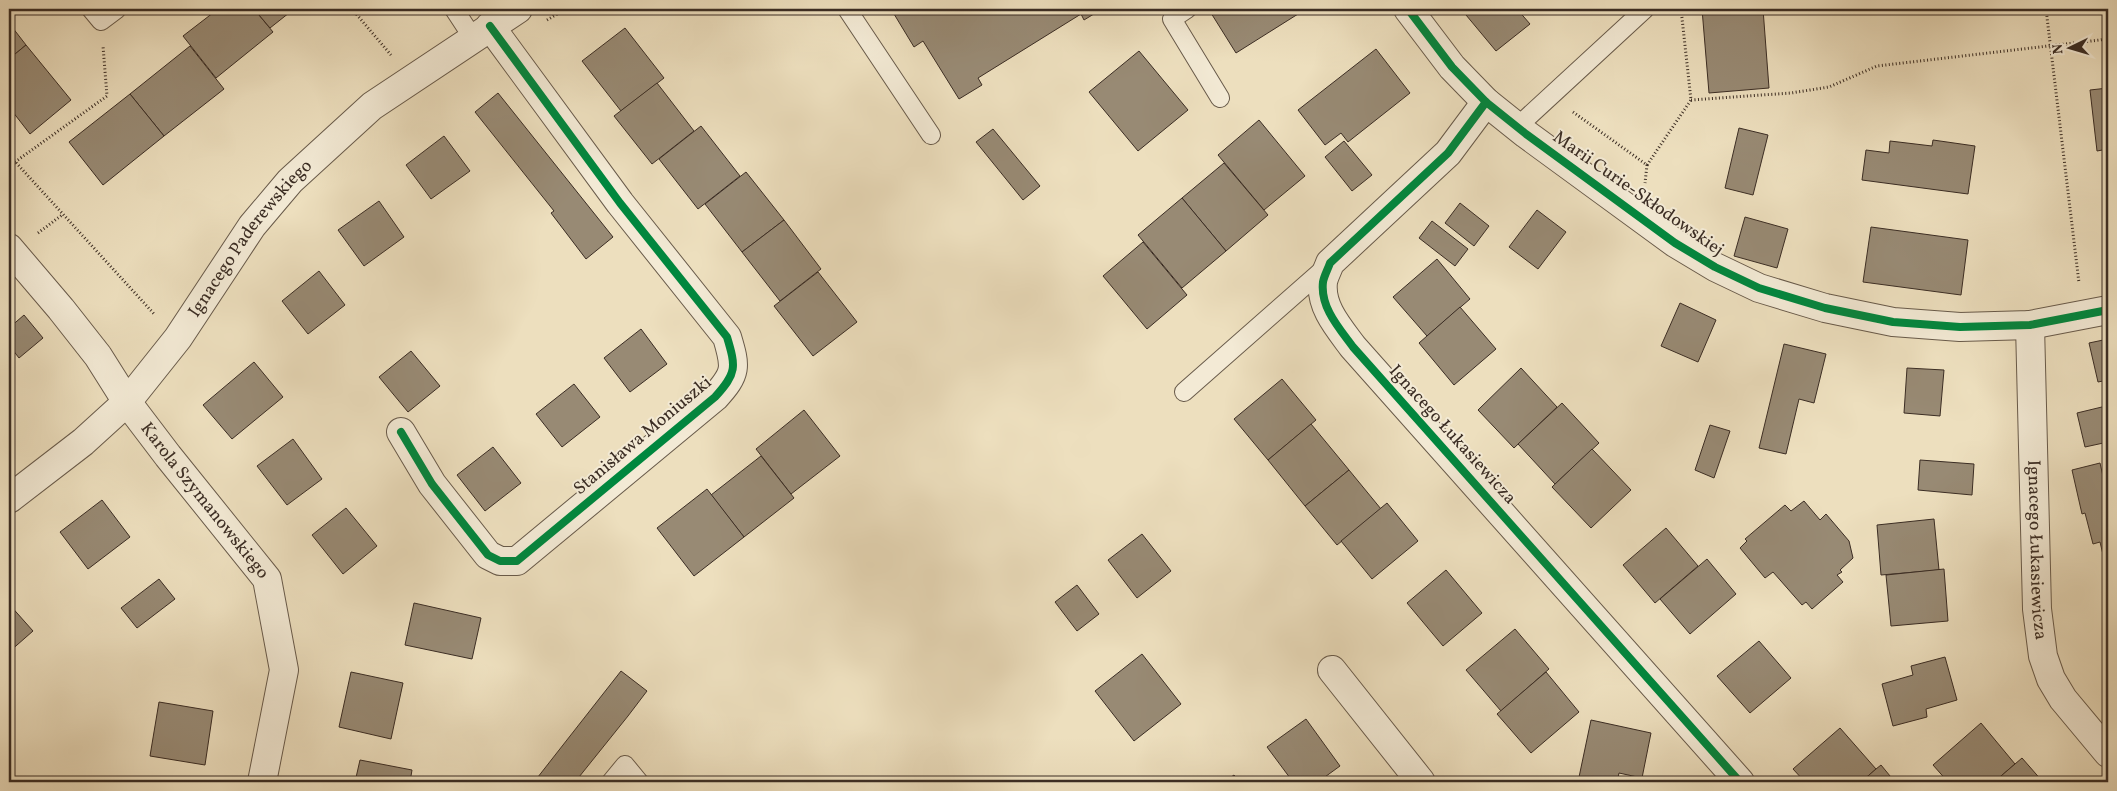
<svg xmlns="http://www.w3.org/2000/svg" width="2117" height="791" font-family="Vollkorn,serif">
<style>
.building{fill:#988a74;stroke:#3b2d24}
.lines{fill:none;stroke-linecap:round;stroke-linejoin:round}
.service-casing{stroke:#685a4a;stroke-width:20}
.minor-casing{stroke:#685a4a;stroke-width:30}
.path{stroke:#3b2d24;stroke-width:3;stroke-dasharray:1 2.5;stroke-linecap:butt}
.service{stroke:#f3ead5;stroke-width:18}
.minor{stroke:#f3ead5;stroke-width:28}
.cycleway-casing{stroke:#f3ead5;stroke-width:11}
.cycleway{stroke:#00873e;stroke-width:8}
.labels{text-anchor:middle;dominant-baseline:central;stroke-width:4;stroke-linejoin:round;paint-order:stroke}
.street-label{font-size:18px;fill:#3b2d24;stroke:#f3ead5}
</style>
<rect width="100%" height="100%" fill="#eddfbe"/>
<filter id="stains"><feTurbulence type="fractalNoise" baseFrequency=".004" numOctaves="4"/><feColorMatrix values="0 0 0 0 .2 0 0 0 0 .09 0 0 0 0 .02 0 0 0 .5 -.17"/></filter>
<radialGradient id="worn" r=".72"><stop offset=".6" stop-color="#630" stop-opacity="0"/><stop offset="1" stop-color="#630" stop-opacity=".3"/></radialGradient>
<g class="building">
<polygon points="218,9 254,9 273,32 216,78 183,36"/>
<polygon points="254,9 294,9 270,28"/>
<polygon points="891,9 1102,9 1084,20 1081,14 978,78 982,85 959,99 923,41 914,47"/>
<polygon points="1219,9 1306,9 1236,53 1211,13"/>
<polygon points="1474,9 1517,9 1530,24 1496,51 1466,15"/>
<polygon points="1702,9 1763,9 1769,88 1709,93"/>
<polygon points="9,23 26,45 9,59"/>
<polygon points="625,28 664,78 621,111 582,61"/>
<polygon points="26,45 71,100 30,134 9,107 9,59"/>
<polygon points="190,46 224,89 164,136 130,94"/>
<polygon points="1376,49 1410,93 1348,142 1341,133 1325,145 1298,110"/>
<polygon points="1139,51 1188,110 1138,151 1089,92"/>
<polygon points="657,83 694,131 652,164 614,116"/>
<polygon points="2108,88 2108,149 2097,151 2090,90"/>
<polygon points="498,93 613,237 586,259 551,213 554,211 475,112"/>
<polygon points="130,94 164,136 103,185 69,142"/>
<polygon points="1259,120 1305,176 1264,210 1218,155"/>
<polygon points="701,126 740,176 698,209 659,159"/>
<polygon points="1739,128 1768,135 1753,195 1725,188"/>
<polygon points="993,129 1040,186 1023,200 976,142"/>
<polygon points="444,136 470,171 431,199 406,165"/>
<polygon points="1933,140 1975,146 1968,194 1862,180 1866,150 1889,153 1890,141 1932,146"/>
<polygon points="1344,141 1372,175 1352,191 1325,157"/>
<polygon points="1224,163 1268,215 1226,251 1182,198"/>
<polygon points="746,172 784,220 742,252 705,204"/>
<polygon points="1182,198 1226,251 1182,288 1138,235"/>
<polygon points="379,201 404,237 364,266 338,230"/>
<polygon points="1460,203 1489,226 1474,246 1445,223"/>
<polygon points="1537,210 1566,232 1538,269 1509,247"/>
<polygon points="1745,217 1788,229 1777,268 1734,256"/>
<polygon points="784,220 821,269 780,301 742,252"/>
<polygon points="1432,221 1468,249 1455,266 1419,238"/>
<polygon points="1871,227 1968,240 1961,295 1863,282"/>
<polygon points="1143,242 1187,295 1147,329 1103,276"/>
<polygon points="1437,259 1470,299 1427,336 1393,297"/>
<polygon points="319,271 345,305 308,334 282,301"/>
<polygon points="818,272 857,322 813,356 774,306"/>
<polygon points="1680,303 1716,320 1698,362 1661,346"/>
<polygon points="1460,307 1496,349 1454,385 1419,343"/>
<polygon points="24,315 43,338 19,358 9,345 9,328"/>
<polygon points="641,329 667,364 630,392 604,358"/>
<polygon points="2108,339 2108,380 2098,382 2089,343"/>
<polygon points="1784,344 1826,354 1814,403 1799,399 1786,454 1759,448"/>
<polygon points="411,351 440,386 408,412 379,377"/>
<polygon points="254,362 283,397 232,439 203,405"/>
<polygon points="1521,368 1557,407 1514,448 1478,410"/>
<polygon points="1907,368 1944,370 1940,416 1904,413"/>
<polygon points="1282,379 1316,420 1268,460 1234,419"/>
<polygon points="574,384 600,417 562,447 536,414"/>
<polygon points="1562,403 1599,443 1555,484 1518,444"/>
<polygon points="2106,406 2108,416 2108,442 2085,447 2077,413"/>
<polygon points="804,410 840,456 791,494 756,449"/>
<polygon points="1311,424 1349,470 1305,506 1268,460"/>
<polygon points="1710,425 1730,431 1714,478 1695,470"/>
<polygon points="293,439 322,479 287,505 257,466"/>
<polygon points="493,447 521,483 485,511 457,475"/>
<polygon points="1592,449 1631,490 1591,528 1552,487"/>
<polygon points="761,456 794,498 744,537 711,495"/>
<polygon points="1920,460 1974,464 1972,495 1918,490"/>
<polygon points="2100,463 2105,485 2108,485 2108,563 2105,563 2100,542 2093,544 2085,513 2082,514 2072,470"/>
<polygon points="1349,470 1381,509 1337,545 1305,506"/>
<polygon points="707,489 744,537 694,576 657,528"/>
<polygon points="102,500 130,537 88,569 60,532"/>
<polygon points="1804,501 1820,520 1826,514 1849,541 1853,558 1840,570 1842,572 1837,575 1843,582 1812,609 1806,602 1802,605 1773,572 1765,578 1740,548 1747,541 1745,539 1785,505 1791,511"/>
<polygon points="1387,503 1418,541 1372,579 1341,541"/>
<polygon points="346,508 377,546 343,574 312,535"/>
<polygon points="1934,519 1939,570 1881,575 1877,525"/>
<polygon points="1666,528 1698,566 1655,603 1623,565"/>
<polygon points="1142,534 1171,571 1137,598 1108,560"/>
<polygon points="1707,559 1736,594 1690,634 1660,599"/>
<polygon points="1944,569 1948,621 1891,626 1886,575"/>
<polygon points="1446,570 1482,613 1443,646 1407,603"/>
<polygon points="159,579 175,599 137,628 121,608"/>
<polygon points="1077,585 1099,614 1077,631 1055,602"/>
<polygon points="2108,589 2108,608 2104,590"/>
<polygon points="414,603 481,618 472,659 405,645"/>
<polygon points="9,604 33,631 9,652"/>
<polygon points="1515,629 1549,669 1501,711 1466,670"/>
<polygon points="1759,641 1791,678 1750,713 1717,676"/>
<polygon points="1142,654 1181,704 1134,741 1095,691"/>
<polygon points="1945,657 1957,700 1926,709 1927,717 1893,726 1882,684 1913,675 1911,666"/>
<polygon points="621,671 647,691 628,716 575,782 534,782"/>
<polygon points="351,672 403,683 391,739 339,727"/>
<polygon points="1546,672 1579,712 1531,753 1497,714"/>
<polygon points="159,702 213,711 205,765 150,756"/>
<polygon points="1306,719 1340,766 1318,782 1293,782 1267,747"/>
<polygon points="1591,720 1651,733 1642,778 1619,773 1617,782 1578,782"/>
<polygon points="1981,723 2015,764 1994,782 1948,782 1933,765"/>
<polygon points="1840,728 1876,769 1861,782 1805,782 1793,769"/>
<polygon points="2022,758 2043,782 1994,782"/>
<polygon points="360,760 412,770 410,782 355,782"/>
<polygon points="1881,765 1895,782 1861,782 1876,769"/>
<polygon points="1234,775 1240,782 1224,782"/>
</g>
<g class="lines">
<g class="service-casing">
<g id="service">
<polyline points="91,9 101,21 117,9"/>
<polyline points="454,9 473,38"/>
<polyline points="847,9 931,135"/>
<polyline points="1187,9 1172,19 1220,98"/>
<polyline points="1517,127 1645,9"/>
<polyline points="1184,392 1326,267"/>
<polyline points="611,782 625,765 639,782"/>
</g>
</g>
<g class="minor-casing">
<g id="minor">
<polyline points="1408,9 1452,67 1486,102 1526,134 1675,243 1715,267 1759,288 1825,308 1893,322 1960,327 2030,325 2108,310"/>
<path d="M 1486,102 L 1448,153 L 1330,263 C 1328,269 1324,276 1323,282 C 1320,307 1339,328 1353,347 L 1740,782"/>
<path id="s1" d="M 9,248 L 61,309 L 98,356 L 127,402 L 168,456 L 267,579 L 284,670 L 262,782"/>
<path id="s2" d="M 2030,325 L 2037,609 L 2043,656 L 2051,679 L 2063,699 L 2108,753"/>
<path d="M 401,432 L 432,484 L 488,555 L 500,561 L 517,561 L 715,397 C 737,373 736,367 727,337 L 620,203 L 490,26"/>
<path id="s3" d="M 9,499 L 83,442 L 127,402 L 178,338 L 252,226 L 290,181 L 372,106 L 518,9"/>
<polyline points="1332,670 1421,782"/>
</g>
</g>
<g class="path">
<polyline points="352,9 391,55"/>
<polyline points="1117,9 1121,14 1129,9"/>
<polyline points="2046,9 2079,283"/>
<polyline points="547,20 566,9"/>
<polyline points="1691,100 1791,93 1829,87 1877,66 2108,39"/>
<polyline points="1573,112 1647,165 1645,183"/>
<polyline points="9,155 155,315"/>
<polyline points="15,162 107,96 103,46"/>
<polyline points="1647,165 1691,100 1681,9"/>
<polyline points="38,233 62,215"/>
</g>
<use href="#service" class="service"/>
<use href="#minor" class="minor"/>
<g class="cycleway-casing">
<g id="cycleway">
<polyline points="1408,9 1452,67 1486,102 1526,134 1675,243 1715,267 1759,288 1825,308 1893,322 1960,327 2030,325 2108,310"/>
<path d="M 1486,102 L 1448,153 L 1330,263 C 1328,269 1324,276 1323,282 C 1320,307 1339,328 1353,347 L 1740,782"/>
<path d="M 401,432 L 432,484 L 488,555 L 500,561 L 517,561 L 715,397 C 737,373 736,367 727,337 L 620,203 L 490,26"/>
</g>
</g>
<use href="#cycleway" class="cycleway"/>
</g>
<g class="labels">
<g class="street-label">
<text transform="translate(1638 194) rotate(35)">Marii Curie-Skłodowskiej</text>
<text stroke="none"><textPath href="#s3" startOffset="358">Ignacego Paderewskiego</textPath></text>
<text transform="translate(1452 435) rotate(48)">Ignacego Łukasiewicza</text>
<text transform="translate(643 436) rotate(-40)">Stanisława Moniuszki</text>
<text stroke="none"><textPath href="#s1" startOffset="320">Karola Szymanowskiego</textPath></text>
<text stroke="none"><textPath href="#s2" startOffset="225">Ignacego Łukasiewicza</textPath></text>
</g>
</g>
<rect width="2117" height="791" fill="none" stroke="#eddfbe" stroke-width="30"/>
<rect x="10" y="10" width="2097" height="771" fill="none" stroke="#3b2d24" stroke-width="2.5"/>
<rect x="15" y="15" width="2087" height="761" fill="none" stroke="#3b2d24"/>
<g transform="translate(2070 48) rotate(265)" stroke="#f3ead5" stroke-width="4" paint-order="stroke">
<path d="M0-4L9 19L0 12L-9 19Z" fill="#3b2d24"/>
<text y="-8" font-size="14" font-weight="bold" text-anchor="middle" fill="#3b2d24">N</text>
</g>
<rect width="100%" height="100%" filter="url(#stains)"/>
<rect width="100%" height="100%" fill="url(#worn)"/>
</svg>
